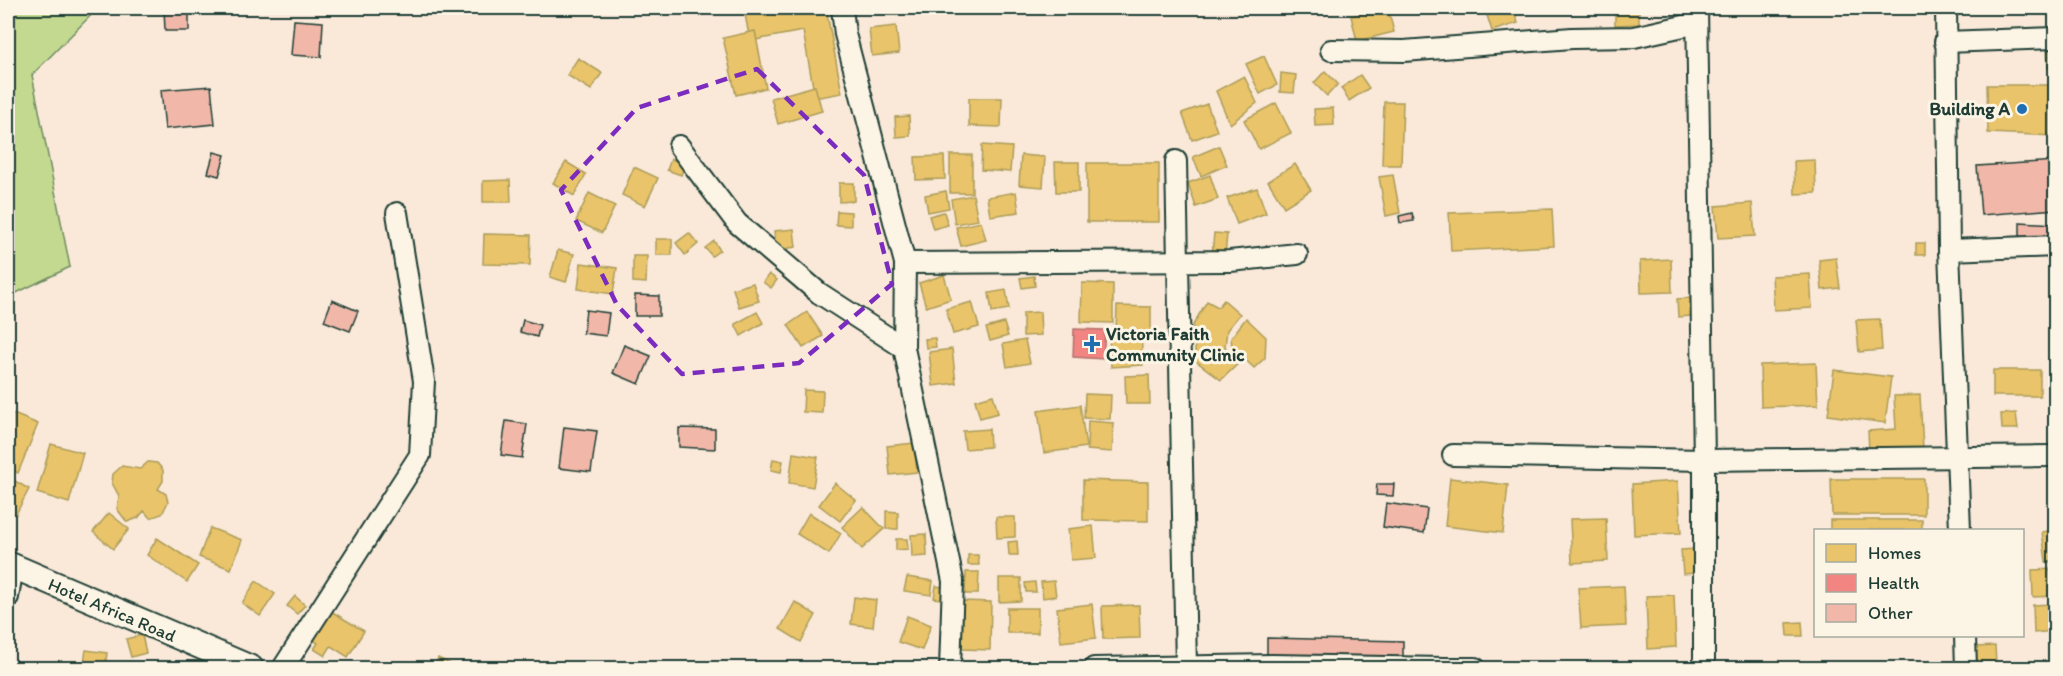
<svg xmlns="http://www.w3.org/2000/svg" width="2063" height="676" font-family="Itim,sans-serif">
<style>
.green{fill:#c2d98f;stroke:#708b62;stroke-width:1.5}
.homes{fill:#e9c46a;stroke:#ac9c5a;stroke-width:1.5}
.health{fill:#f28482;stroke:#b36f6b;stroke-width:1.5}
.building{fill:#f1b8a9;stroke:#1f3d34;stroke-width:1.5}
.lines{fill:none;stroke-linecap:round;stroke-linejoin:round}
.minor-casing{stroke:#1f3d34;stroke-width:24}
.tertiary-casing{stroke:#1f3d34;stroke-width:28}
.minor{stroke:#fcf5e5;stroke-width:20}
.tertiary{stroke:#fcf5e5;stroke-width:24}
.marked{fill:none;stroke:#7b2cbf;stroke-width:4.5;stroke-dasharray:12 8;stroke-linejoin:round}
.poi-dot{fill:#1f6fb2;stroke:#fcf5e5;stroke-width:2}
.labels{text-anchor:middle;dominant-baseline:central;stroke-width:6;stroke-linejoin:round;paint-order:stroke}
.poi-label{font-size:18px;font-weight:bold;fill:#1f3d34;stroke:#fcf5e5;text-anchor:end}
.street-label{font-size:18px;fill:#1f3d34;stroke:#fcf5e5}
</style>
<rect width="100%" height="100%" fill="#fae9d9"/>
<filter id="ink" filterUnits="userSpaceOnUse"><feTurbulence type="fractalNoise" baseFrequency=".0167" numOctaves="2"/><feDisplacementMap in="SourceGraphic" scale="12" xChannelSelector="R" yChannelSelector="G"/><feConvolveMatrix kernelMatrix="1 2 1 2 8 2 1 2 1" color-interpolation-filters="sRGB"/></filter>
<g filter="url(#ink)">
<polygon class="green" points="8,8 98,8 32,75 70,267 8,297"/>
<g class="homes">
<polygon points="779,8 826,8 842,93 815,98 803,31 750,41 745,14"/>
<polygon points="859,8 882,8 882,10 859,11"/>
<polygon points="928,8 959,8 930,15"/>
<polygon points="1388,8 1394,32 1357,41 1351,16"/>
<polygon points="1489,8 1513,8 1518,23 1492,31 1485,9"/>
<polygon points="1615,8 1639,8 1639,24 1615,25"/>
<polygon points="896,26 899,53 872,56 869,29"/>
<polygon points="755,31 766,88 736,95 723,38"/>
<polygon points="2047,45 2056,45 2056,68 2048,68"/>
<polygon points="1264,56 1277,85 1260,94 1246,64"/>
<polygon points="578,58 602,73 591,90 567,75"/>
<polygon points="1325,71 1338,84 1327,96 1314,83"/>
<polygon points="1281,73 1296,75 1294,93 1280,92"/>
<polygon points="1360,75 1369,88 1349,101 1341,88"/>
<polygon points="1244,76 1257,103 1230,124 1216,91"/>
<polygon points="1987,85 2056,85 2056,136 1988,133"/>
<polygon points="815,86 822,111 778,124 771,98"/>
<polygon points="969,98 1002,98 1001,127 969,126"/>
<polygon points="1384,102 1403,102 1401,165 1382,165"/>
<polygon points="1276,103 1291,133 1259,149 1244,120"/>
<polygon points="1207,104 1217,131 1192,140 1182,113"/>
<polygon points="1333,108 1334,125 1315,126 1314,109"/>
<polygon points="909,116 910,136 896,137 895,117"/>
<polygon points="982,145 1012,147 1010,172 981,170"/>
<polygon points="1219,146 1227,165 1201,176 1193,157"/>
<rect x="950" y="155" width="22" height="38"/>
<polygon points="1021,155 1045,157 1043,187 1019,185"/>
<polygon points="944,156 945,179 916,180 915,157"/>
<polygon points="671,159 685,164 681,175 667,170"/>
<polygon points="1815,160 1816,193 1795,194 1794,161"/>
<polygon points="566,162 586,174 574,196 553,183"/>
<polygon points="1055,162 1079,162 1079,192 1056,192"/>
<rect x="1087" y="163" width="72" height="59"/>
<polygon points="1295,164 1311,190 1284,207 1268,181"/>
<polygon points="634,167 658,178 645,206 622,195"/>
<polygon points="1210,175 1218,199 1196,207 1188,183"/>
<polygon points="1393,175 1400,213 1386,216 1379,177"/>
<polygon points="510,180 511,202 483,202 483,181"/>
<polygon points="839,183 854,183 854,201 839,202"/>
<polygon points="1257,188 1266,213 1237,224 1227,198"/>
<polygon points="946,191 949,208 928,212 925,195"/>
<polygon points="1016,192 1019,212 990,216 987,197"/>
<polygon points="589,193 615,206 602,233 576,221"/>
<polygon points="973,195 978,220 955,224 951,199"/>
<polygon points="1752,203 1755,236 1718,238 1715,206"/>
<polygon points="1552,209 1554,246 1451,251 1449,213"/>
<polygon points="837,211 851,212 851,226 836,225"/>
<polygon points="944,212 948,225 933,229 929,216"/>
<polygon points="981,222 986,240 961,246 956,227"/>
<polygon points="794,229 796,247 776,250 774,231"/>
<polygon points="689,233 698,244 685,255 676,243"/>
<polygon points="1214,233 1227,234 1225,256 1212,255"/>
<polygon points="484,234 531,235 530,265 483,264"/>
<rect x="656" y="239" width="16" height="16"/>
<polygon points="714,241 720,250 712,256 705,248"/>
<rect x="1916" y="243" width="9" height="12"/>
<polygon points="558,250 574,254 566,282 550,277"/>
<polygon points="633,256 647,256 646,283 633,282"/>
<polygon points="1836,258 1840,288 1822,290 1819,260"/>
<polygon points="1671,259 1672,292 1641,293 1640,261"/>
<polygon points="581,263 617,268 613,294 578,289"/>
<polygon points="769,274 777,280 771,288 763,282"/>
<polygon points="1810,274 1812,308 1774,310 1772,276"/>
<polygon points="944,275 951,299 926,307 919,283"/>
<polygon points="1034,276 1035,286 1022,288 1020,278"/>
<polygon points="753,283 759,301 739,307 733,289"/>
<polygon points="1082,283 1113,284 1113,323 1081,322"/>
<polygon points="1006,290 1009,309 992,312 989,293"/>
<polygon points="1690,298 1691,316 1678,317 1677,299"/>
<polygon points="1224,300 1240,314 1227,330 1225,347 1240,362 1221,380 1196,361 1193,325 1207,301 1218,307"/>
<polygon points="972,302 979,327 953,334 946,309"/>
<polygon points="1117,306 1151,307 1151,332 1116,331"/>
<polygon points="757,312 763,323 741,336 735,324"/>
<polygon points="807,312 823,336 803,348 788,325"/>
<polygon points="1040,312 1041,335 1023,336 1023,313"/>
<polygon points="1246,318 1266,337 1265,358 1254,368 1232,347 1231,338"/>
<polygon points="1880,319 1882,350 1859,352 1856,320"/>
<polygon points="1004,323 1008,336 990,341 986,328"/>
<polygon points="1141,334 1143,365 1111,367 1109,335"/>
<polygon points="935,338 936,347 926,348 925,339"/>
<polygon points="1025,340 1030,363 1007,367 1003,344"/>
<polygon points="952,349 956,383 933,386 929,352"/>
<polygon points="1816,363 1818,405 1761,407 1760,365"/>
<polygon points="1834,370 1891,377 1885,423 1828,415"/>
<rect x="1993" y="370" width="47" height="26"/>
<polygon points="1149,375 1150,404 1126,404 1125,376"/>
<polygon points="804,390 823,391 822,413 803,412"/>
<polygon points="1085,394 1111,395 1110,419 1084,418"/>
<polygon points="993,395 998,413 980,418 975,400"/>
<polygon points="1920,395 1923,449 1869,452 1868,431 1896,429 1894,396"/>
<polygon points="1080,405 1086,447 1044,453 1038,411"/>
<polygon points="11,413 38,424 18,473 8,468 8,422"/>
<polygon points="2016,413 2018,429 2002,429 2001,414"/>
<polygon points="1088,421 1114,423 1112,452 1087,450"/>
<polygon points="989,429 990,447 965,449 963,431"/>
<polygon points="914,443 917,472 890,475 887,446"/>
<polygon points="51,444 83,453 69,503 37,493"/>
<polygon points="793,453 818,457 813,487 789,483"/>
<polygon points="773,459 783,461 781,472 771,470"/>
<polygon points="148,462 157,463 163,470 163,481 158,489 166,494 168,502 162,514 150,518 144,511 138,518 127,522 117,509 119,496 112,483 113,474 122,466 140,469"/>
<polygon points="8,477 29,489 16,514 8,509"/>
<polygon points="1450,478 1508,485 1503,533 1445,526"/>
<polygon points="1831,479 1924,479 1924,515 1832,515"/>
<polygon points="1083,480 1148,482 1148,521 1083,520"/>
<polygon points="1678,481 1681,533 1634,535 1632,484"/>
<polygon points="835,483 856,500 840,521 819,505"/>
<polygon points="863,507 884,529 862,549 842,527"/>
<polygon points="886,511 898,512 898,529 886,529"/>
<polygon points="109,513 129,529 113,549 93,532"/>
<polygon points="809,513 841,533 829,554 797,534"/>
<polygon points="996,517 1015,517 1015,537 997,538"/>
<polygon points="1606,518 1608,561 1572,563 1570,519"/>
<rect x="1830" y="520" width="92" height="10"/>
<polygon points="1093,526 1096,558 1071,560 1068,529"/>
<polygon points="210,528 242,540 231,569 199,557"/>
<polygon points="2056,530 2056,561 2046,562 2042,532"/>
<polygon points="926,534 927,556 912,557 911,535"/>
<polygon points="157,538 198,565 187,582 147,555"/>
<polygon points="896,539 907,539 908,549 896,550"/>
<polygon points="1017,541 1018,555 1009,555 1008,542"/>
<polygon points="1695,549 1696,573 1683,574 1681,550"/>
<polygon points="968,555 978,555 979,565 968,565"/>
<polygon points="2054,569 2056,596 2033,597 2032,570"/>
<polygon points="966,572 979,572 978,594 965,594"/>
<polygon points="907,577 933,581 931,595 904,591"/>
<polygon points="999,578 1021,578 1021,601 999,602"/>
<polygon points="256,581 275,594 260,616 242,603"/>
<polygon points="1054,581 1056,596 1043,598 1041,582"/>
<polygon points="1035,582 1036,592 1026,592 1025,583"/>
<polygon points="936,586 949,588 948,600 934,598"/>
<polygon points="1624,586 1626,626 1581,628 1578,588"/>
<polygon points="1674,595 1676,647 1648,649 1646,596"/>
<polygon points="295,596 305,605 297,614 287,606"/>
<polygon points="854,597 876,600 873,627 851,624"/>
<polygon points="963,601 991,602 990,650 962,649"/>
<polygon points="795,602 816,615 801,642 780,629"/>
<polygon points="1092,604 1096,638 1061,642 1057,608"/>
<polygon points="2052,604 2054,631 2034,633 2033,605"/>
<polygon points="1139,605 1140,638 1103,639 1102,606"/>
<polygon points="324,607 364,631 348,657 331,646 325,656 314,649 318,643 307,636"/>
<rect x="1007" y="608" width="31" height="25"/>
<polygon points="907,616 931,625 922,650 898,642"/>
<polygon points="1802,622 1803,636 1788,636 1787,623"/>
<polygon points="142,635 146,653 131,657 126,639"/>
<polygon points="1995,646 1996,663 1977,664 1976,647"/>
<polygon points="86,650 107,653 105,668 83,668"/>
<polygon points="438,658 455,666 454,668 433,668"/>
</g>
<polygon class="health" points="1074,329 1105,330 1103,359 1073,357"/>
<g class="building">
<polygon points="164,8 189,8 189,31 165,31"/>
<polygon points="294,20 323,22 321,57 291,55"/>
<polygon points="211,86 215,124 165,129 161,90"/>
<polygon points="214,152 225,155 219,176 208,173"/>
<polygon points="2056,161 2056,209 1981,215 1977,166"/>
<polygon points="1412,213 1414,221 1400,223 1399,216"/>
<polygon points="2020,222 2056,224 2056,241 2020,240"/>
<polygon points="635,295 659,296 659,316 635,316"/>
<polygon points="332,300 358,311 350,331 324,321"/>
<polygon points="586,310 609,313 606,336 583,333"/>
<polygon points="523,320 540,325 537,337 520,332"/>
<polygon points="624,345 651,356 639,384 613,373"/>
<polygon points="506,421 527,424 522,458 501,455"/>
<polygon points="564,427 597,431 591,472 559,468"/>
<polygon points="679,428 715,429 715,449 679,447"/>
<polygon points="1377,484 1394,484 1393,496 1376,495"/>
<polygon points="1386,503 1427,509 1424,533 1383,527"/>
<polygon points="1267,638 1403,641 1403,662 1267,659"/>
</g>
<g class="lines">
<g class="minor-casing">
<g id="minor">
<polyline points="842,8 845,34 905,263 904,348 953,581 950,668"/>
<polyline points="1697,8 1704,460 1704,668"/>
<polyline points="1946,8 1949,250 1960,530"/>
<polyline points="1945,42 2056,38"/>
<polyline points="1331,50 1404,51 1572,38 1634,37 1697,23"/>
<polyline points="679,146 737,223 819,293 904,348"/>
<polyline points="1176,161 1186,667"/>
<polyline points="1949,250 2056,246"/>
<polyline points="905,263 1230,261 1297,254"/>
<polyline points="1453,455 1704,460 2056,456"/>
<polyline points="8,597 13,566"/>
<polyline points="1965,636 1966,668"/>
<polyline points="283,668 420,455 424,381 397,213"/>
<polyline points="1094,668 1272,665 1445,668"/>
<polyline points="1445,668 1475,668"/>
</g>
</g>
<g class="tertiary-casing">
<polyline id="tertiary" points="8,564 251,668"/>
</g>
<use href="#minor" class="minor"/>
<use href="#tertiary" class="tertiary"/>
</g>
</g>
<path class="marked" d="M 757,69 L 864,175 L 892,284 L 799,363 L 682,374 L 617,305 L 561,190 L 637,108 Z"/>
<g class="poi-dot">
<circle cx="2022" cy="109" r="6"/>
<path d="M1089 335h6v6h6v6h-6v6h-6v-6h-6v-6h6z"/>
</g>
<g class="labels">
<g class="poi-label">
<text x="2010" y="109">Building A</text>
<text x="1106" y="334" text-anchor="start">Victoria Faith<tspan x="1106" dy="21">Community Clinic</tspan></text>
</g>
<g class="street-label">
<text transform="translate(112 610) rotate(23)">Hotel Africa Road</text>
</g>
</g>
<rect width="2063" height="676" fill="none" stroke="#fcf5e5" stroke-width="30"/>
<rect x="15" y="15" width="2033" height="646" fill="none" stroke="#1f3d34" stroke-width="2" filter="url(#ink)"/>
<rect x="1814" y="529" width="210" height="108" fill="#fcf5e5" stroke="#a4ab9e" stroke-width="1.5"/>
<rect x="1826" y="544" width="30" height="18" fill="#e9c46a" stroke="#a4ab9e" stroke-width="1.5"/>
<text x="1868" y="559" font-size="18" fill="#1f3d34">Homes</text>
<rect x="1826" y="574" width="30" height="18" fill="#f28482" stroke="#a4ab9e" stroke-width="1.5"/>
<text x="1868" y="589" font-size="18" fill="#1f3d34">Health</text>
<rect x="1826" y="604" width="30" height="18" fill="#f1b8a9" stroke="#a4ab9e" stroke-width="1.5"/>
<text x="1868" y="619" font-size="18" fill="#1f3d34">Other</text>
</svg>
